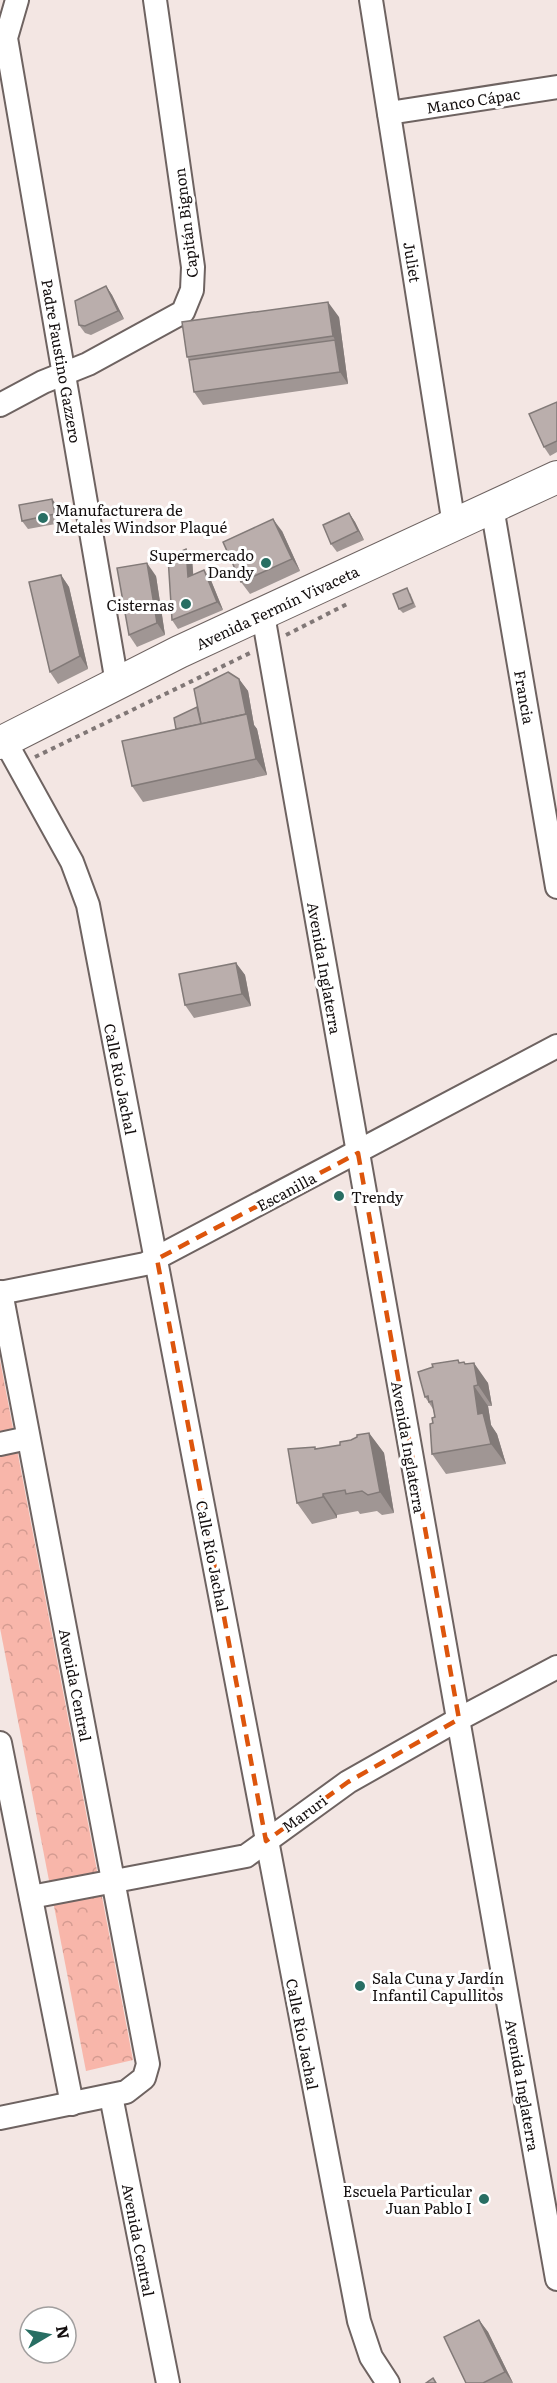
<svg xmlns="http://www.w3.org/2000/svg" width="557" height="2383" font-family="Literata,serif">
<style>
.park{fill:url(#park-crowns)}
.lines{fill:none;stroke-linecap:round;stroke-linejoin:round}
.street-casing{stroke:#6e6361;stroke-width:26}
.secondary-casing{stroke:#6e6361;stroke-width:34}
.path{stroke:#807776;stroke-width:4;stroke-dasharray:4.5 4.5;stroke-linecap:butt}
.street{stroke:#fff;stroke-width:22}
.secondary{stroke:#fff;stroke-width:32}
.wall{fill:#a09694}
.shaded-wall{fill:#827a78}
.building{fill:#baaeac;stroke:#827a78;stroke-width:1.5}
.marked{fill:none;stroke:#dd550c;stroke-width:4.5;stroke-dasharray:12 8;stroke-linejoin:round}
.poi-dot{fill:#286e63;stroke:#fff;stroke-width:2}
.labels{text-anchor:middle;dominant-baseline:central;stroke-width:6;stroke-linejoin:round;paint-order:stroke}
.street-label{font-size:15px;fill:#140f0f;stroke:#fff}
.poi-label{font-size:15px;fill:#140f0f;stroke:#fff;text-anchor:start}
</style>
<defs>
<pattern id="park-crowns" width="20" height="18" patternUnits="userSpaceOnUse" patternTransform="scale(1.5)"><rect width="20" height="18" fill="#f8b6aa"/><path d="M2 6a3 3 0 1 1 6 0M12 15a3 3 0 1 1 6 0" fill="none" stroke="#d49b91"/></pattern>
</defs>
<rect width="100%" height="100%" fill="#f3e6e3"/>
<polygon class="park" points="0,1360 133,2060 86,2071 0,1628"/>
<g class="lines">
<g class="street-casing">
<g id="street">
<polyline points="17,0 6,38 117,683"/>
<polyline points="371,0 454,525"/>
<polyline points="389,113 557,87"/>
<polyline points="0,405 43,382 88,364 183,312 192,290 193,267 155,0"/>
<polyline points="492,507 557,887"/>
<polyline points="263,615 557,2279"/>
<polyline points="5,741 72,862 88,905 359,2321 371,2357 388,2383"/>
<polyline points="0,1293 145,1264 557,1046"/>
<polyline points="0,1444 28,1438"/>
<polyline points="0,1743 72,2104"/>
<polyline points="31,1897 246,1856 348,1782 459,1719 557,1667"/>
<polyline points="111,2096 168,2383"/>
<polyline points="0,2118 126,2092 144,2078 148,2064 1,1292"/>
</g>
</g>
<g class="secondary-casing">
<polyline id="secondary" points="0,743 179,652 557,477"/>
</g>
<g class="path">
<polyline points="286,635 349,603"/>
<polyline points="35,757 250,653"/>
</g>
<use href="#street" class="street"/>
<use href="#secondary" class="secondary"/>
</g>
<g class="wall">
<polygon points="106,286 112,295 124,319 91,335 85,333 79,325"/>
<polygon points="339,317 348,384 203,405 194,392 189,360 187,357"/>
<polygon points="557,402 557,452 550,456 544,447"/>
<polygon points="52,499 58,507 61,523 28,529 22,521"/>
<polygon points="349,513 355,522 364,540 337,552 331,544"/>
<polygon points="282,531 300,571 250,594 241,582"/>
<polygon points="186,549 192,558 193,574 210,578 223,610 178,629 172,620"/>
<polygon points="61,575 69,587 88,669 58,684 50,672"/>
<polygon points="156,576 165,635 137,647 129,635"/>
<polygon points="410,593 416,607 403,613 399,609"/>
<polygon points="239,679 248,691 254,725 257,729 267,775 143,802 132,786 176,729 197,707"/>
<polygon points="236,963 245,975 251,1006 194,1018 185,1005"/>
<polygon points="460,1362 466,1364 488,1383 492,1406 488,1406 491,1425 497,1434 506,1464 446,1474 432,1454 433,1423 435,1417 433,1409 425,1397"/>
<polygon points="369,1433 384,1453 394,1513 382,1515 377,1511 360,1514 358,1511 337,1515 337,1518 312,1524 297,1503 316,1449 340,1445"/>
<polygon points="479,2320 488,2332 513,2383 466,2383"/>
</g>
<g class="shaded-wall">
<polygon points="106,286 112,295 124,319 118,311"/>
<polygon points="328,302 339,317 348,384 340,372 335,340 333,336"/>
<polygon points="52,499 58,507 61,523 55,514"/>
<polygon points="349,513 355,522 364,540 358,531"/>
<polygon points="273,519 282,531 300,571 292,559"/>
<polygon points="186,549 192,558 194,585 188,577"/>
<polygon points="147,563 156,576 165,635 157,623"/>
<polygon points="204,570 210,578 223,610 217,602"/>
<polygon points="61,575 69,587 88,669 80,656"/>
<polygon points="239,679 248,691 254,725 257,729 267,775 256,759"/>
<polygon points="236,963 245,975 251,1006 242,994"/>
<polygon points="464,1362 477,1380 474,1363 488,1383 492,1406 478,1385 465,1364"/>
<polygon points="474,1386 488,1406 491,1425 497,1434 506,1464 491,1444 478,1414"/>
<polygon points="369,1433 384,1453 394,1513 380,1492"/>
<polygon points="323,1494 337,1515 337,1518 323,1497"/>
<polygon points="479,2320 488,2332 513,2383 505,2372"/>
</g>
<g class="building">
<polygon points="106,286 118,311 85,326 79,325 75,301"/>
<polygon points="328,302 333,336 187,357 182,322"/>
<polygon points="335,340 340,372 194,392 189,360"/>
<polygon points="557,402 557,441 544,447 529,414"/>
<polygon points="52,499 55,514 22,521 19,505"/>
<polygon points="349,513 358,531 331,544 323,525"/>
<polygon points="273,519 292,559 241,582 223,542"/>
<polygon points="186,549 188,577 204,570 217,602 172,620 168,557"/>
<polygon points="147,563 157,623 129,635 117,568"/>
<polygon points="61,575 80,656 50,672 29,582"/>
<polygon points="407,588 413,603 399,609 393,594"/>
<polygon points="228,672 239,679 246,714 201,724 194,689"/>
<polygon points="197,707 201,724 176,729 174,718"/>
<polygon points="247,714 256,759 132,786 122,741"/>
<polygon points="236,963 242,994 185,1005 179,974"/>
<polygon points="458,1360 459,1363 464,1362 465,1364 474,1363 478,1385 474,1386 478,1414 483,1413 491,1444 432,1454 430,1424 433,1423 432,1418 435,1417 432,1401 429,1402 428,1396 425,1397 418,1372 433,1367 432,1364"/>
<polygon points="369,1433 380,1492 368,1495 362,1491 346,1494 345,1490 323,1494 323,1497 297,1503 288,1449 315,1447 315,1449 340,1445 340,1442 351,1440 357,1437 357,1435"/>
<polygon points="479,2320 505,2372 483,2383 466,2383 444,2337"/>
<polygon points="433,2378 436,2383 426,2383"/>
</g>
<path class="marked" d="M 358,1153 L 459,1719 L 348,1782 L 266,1841 L 157,1259 Z"/>
<g class="poi-dot">
<circle cx="43" cy="518" r="6"/>
<circle cx="266" cy="563" r="6"/>
<circle cx="186" cy="604" r="6"/>
<circle cx="339" cy="1196" r="6"/>
<circle cx="360" cy="1986" r="6"/>
<circle cx="484" cy="2199" r="6"/>
</g>
<g class="labels">
<g class="street-label">
<text transform="translate(473 100) rotate(-9)">Manco Cápac</text>
<text transform="translate(185 223) rotate(-97)">Capitán Bignon</text>
<text transform="translate(413 262) rotate(81)">Juliet</text>
<text transform="translate(62 361) rotate(80)">Padre Faustino Gazzero</text>
<text transform="translate(277 607) rotate(-25)">Avenida Fermín Vivaceta</text>
<text transform="translate(525 697) rotate(80)">Francia</text>
<text transform="translate(325 968) rotate(80)">Avenida Inglaterra</text>
<text transform="translate(121 1079) rotate(79)">Calle Río Jachal</text>
<text transform="translate(286 1191) rotate(-28)">Escanilla</text>
<text transform="translate(409 1447) rotate(80)">Avenida Inglaterra</text>
<text transform="translate(213 1556) rotate(79)">Calle Río Jachal</text>
<text transform="translate(76 1685) rotate(79)">Avenida Central</text>
<text transform="translate(304 1813) rotate(-36)">Maruri</text>
<text transform="translate(303 2034) rotate(79)">Calle Río Jachal</text>
<text transform="translate(523 2085) rotate(80)">Avenida Inglaterra</text>
<text transform="translate(139 2240) rotate(79)">Avenida Central</text>
</g>
<g class="poi-label">
<text x="55" y="509">Manufacturera de<tspan x="55" dy="17">Metales Windsor Plaqué</tspan></text>
<text x="254" y="554" text-anchor="end">Supermercado<tspan x="254" dy="17">Dandy</tspan></text>
<text x="174" y="604" text-anchor="end">Cisternas</text>
<text x="351" y="1196">Trendy</text>
<text x="372" y="1977">Sala Cuna y Jardín<tspan x="372" dy="17">Infantil Capullitos</tspan></text>
<text x="472" y="2190" text-anchor="end">Escuela Particular<tspan x="472" dy="17">Juan Pablo I</tspan></text>
</g>
</g>
<g transform="translate(48 2335) rotate(80)"><circle r="28" fill="#ffffff" stroke="#a19f9f" stroke-width="1.5"/>
<path d="M0-4.5L10 22L0 15L-10 22Z" fill="#286e63"/>
<text y="-9" font-size="16" font-weight="bold" text-anchor="middle" fill="#140f0f">N</text>
</g>
</svg>
